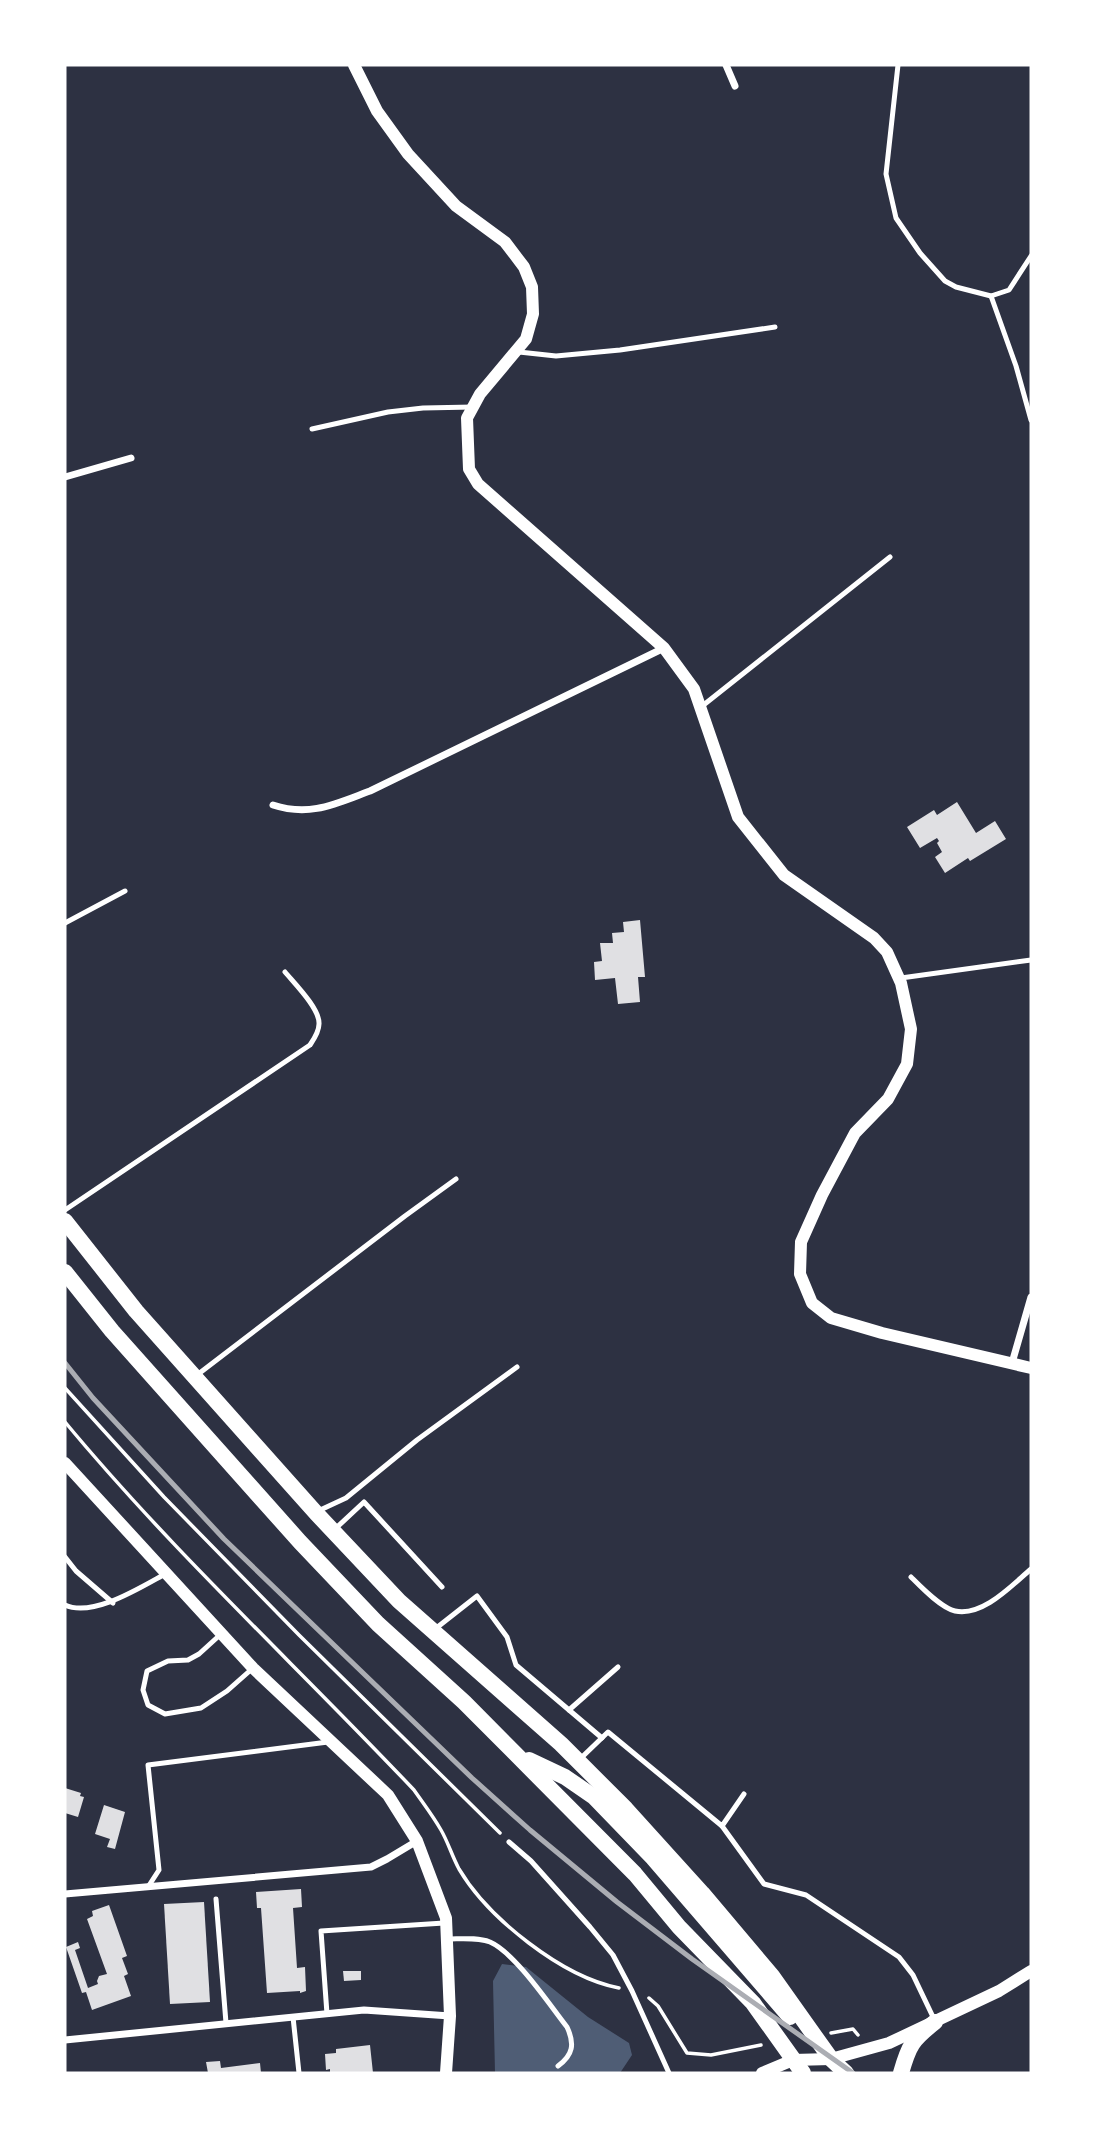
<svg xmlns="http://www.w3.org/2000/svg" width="1096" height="2138" font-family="Jost,sans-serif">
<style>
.water{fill:#4f5d75}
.building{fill:#e0e0e3}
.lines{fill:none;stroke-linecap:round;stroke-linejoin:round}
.path{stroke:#fff;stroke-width:3.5}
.service{stroke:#fff;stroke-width:5}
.minor{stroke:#fff;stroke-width:7}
.tertiary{stroke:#fff;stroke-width:12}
.primary{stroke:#fff;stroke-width:16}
.rail{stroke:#abadb3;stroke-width:5}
</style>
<rect width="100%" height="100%" fill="#2d3142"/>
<polygon class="water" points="502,1964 526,1967 588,2017 629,2043 632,2055 620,2073 495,2073 493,1981"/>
<g class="building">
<polygon points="957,802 976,833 995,821 1006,839 970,861 968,858 945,873 935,857 942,852 937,843 939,841 937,838 920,848 907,827 934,810 937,815"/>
<polygon points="640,920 645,977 638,977 640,1002 618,1004 615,978 595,980 594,962 602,961 600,943 613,943 612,933 624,932 623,922"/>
<polygon points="65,1788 81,1793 80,1796 84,1797 78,1817 65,1813"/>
<polygon points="104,1805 125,1812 115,1849 107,1847 110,1839 95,1834"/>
<polygon points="301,1889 302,1907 293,1908 297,1968 305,1967 306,1991 300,1993 300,1991 267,1993 261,1908 257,1908 256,1892"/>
<polygon points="204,1902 210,2002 170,2004 164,1904"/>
<polygon points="109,1905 127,1956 122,1958 128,1974 124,1976 131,1996 92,2010 86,1992 82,1993 66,1947 78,1942 80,1948 75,1950 88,1988 98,1984 97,1981 99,1976 107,1974 87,1919 93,1916 92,1911"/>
<polygon points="343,1971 361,1971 361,1980 344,1981"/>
<polygon points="370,2045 373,2073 330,2073 330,2069 326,2070 325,2054 336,2053 336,2049"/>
<polygon points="220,2061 221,2068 260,2063 261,2073 208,2073 206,2062"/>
</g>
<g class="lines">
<g class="path">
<polyline points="65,1388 164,1497 299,1635 500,1833"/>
<path d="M 65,1422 C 173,1552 298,1667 414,1790 C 423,1803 433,1816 441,1830 C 448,1842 452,1856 459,1869 C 488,1918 562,1977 619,1988"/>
<polyline points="649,1998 658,2006 687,2053 711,2055 761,2045"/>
<polyline points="831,2033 853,2029 858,2035"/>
</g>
<g class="service">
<polyline points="898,65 886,174 896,218 920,253 945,281 956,287 991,296 1009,290 1031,256"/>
<polyline points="991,296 1016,366 1031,420"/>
<polyline points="519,352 556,356 620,350 775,327"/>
<polyline points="312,429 388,412 423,408 473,407"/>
<polyline points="701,707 890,557"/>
<polyline points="65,923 125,891"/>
<polyline points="901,978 1031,960"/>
<path d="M 65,1210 L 310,1045 C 314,1039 319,1032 319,1024 C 320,1009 295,984 285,972"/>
<polyline points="197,1375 405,1216 456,1179"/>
<polyline points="318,1511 346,1498 417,1440 517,1367"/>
<polyline points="335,1529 364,1502 442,1587"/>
<polyline points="65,1557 76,1571 113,1603"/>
<path d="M 911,1577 C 921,1587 941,1608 955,1611 C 983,1617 1012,1585 1031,1569"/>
<path d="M 65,1605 C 93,1618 141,1587 167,1573"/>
<polyline points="435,1629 477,1596 507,1637 516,1665 602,1738"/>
<polyline points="221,1634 199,1654 188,1660 168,1661 147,1671 143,1690 148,1705 165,1714 201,1708 227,1691 253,1668"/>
<polyline points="569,1710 618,1667"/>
<polyline points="580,1759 608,1732 722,1826 744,1794"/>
<polyline points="722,1826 764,1884 806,1895 899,1957 913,1975 934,2019"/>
<polyline points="509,1842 531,1861 590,1927 613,1955 632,1991 669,2073"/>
<polyline points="148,1887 159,1870 148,1765 328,1742"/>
<polyline points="216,1899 226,2023"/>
<path d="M 447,1939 C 461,1939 477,1937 490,1942 C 515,1953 549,2004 567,2027 C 575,2044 573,2055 558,2066"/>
<polyline points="327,2014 321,1931 444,1923"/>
<polyline points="293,2017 299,2073"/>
</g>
<g class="minor">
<polyline points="726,65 735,86"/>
<polyline points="65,477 131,458"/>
<path d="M 273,805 C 310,817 335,804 370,791 L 664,648"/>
<polyline points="1012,1363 1031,1297"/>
<polyline points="65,1894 371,1867 387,1859 417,1841"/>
<polyline points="65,2040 364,2010 450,2016"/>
</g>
<g class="tertiary">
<polyline points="354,65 377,111 408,154 456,206 505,242 524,267 532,287 533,314 526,339 480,394 467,418 469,469 478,484 664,648 694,689 738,817 784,875 874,938 887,952 901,983 911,1029 907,1064 888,1099 855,1133 822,1195 801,1242 800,1274 812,1303 831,1318 882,1333 1031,1368"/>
<polyline points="65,1463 253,1668 388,1795 417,1841 446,1918 450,2016 446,2073"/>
<polyline points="762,2073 793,2060 831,2059 889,2043 999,1991 1031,1971"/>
</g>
<g class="primary">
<polyline points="65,1221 136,1311 316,1513 399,1601 561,1744 626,1809 702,1893 772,1976 831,2059 846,2073"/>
<polyline points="65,1272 112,1331 300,1542 378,1624 464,1702 635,1874 679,1927 753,2003 803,2073"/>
<polyline points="529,1760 565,1777 594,1797 653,1858 790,2017"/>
<path d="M 901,2073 C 909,2045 912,2040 935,2022"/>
</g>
<polyline class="rail" points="65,1363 93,1398 224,1539 472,1778 530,1830 617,1902 692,1959 853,2073"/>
</g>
<rect width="1096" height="2138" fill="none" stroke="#ffffff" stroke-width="133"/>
</svg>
